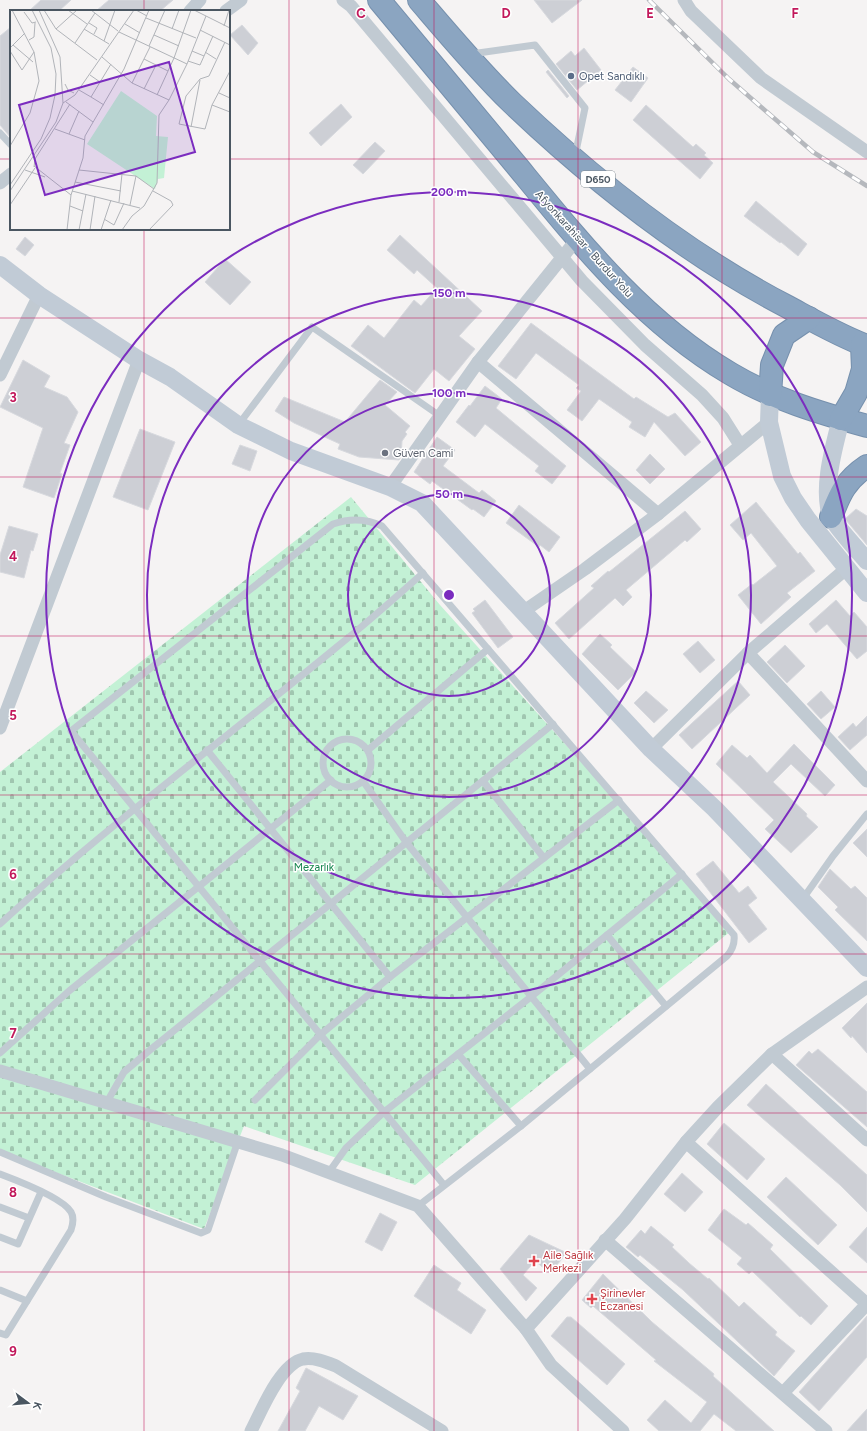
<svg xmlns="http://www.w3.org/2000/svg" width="867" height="1431" font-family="Figtree,sans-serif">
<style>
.cemetery{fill:url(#cemetery-stones)}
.building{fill:#cdcfd5;stroke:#d7d9de}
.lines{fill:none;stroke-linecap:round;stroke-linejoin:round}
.highway-casing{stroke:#7690ad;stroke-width:24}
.lane{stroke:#c1cad2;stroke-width:7}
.street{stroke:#c1cad2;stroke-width:13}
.secondary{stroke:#c1cbd6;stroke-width:18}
.highway{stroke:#8ba5c1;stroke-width:22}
.rail-casing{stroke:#b5b8bd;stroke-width:4.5}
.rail{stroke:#fff;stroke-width:3;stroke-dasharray:9;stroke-linecap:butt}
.grid{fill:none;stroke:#c2185b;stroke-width:1;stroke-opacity:0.55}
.ring{fill:none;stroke:#7b2cbf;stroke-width:2}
.service-dot{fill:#5c6f8a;stroke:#fff;stroke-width:1.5}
.worship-dot{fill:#6b7280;stroke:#fff;stroke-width:1.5}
.health-dot{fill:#e0444e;stroke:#fff;stroke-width:1.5}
.labels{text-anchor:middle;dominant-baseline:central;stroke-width:3;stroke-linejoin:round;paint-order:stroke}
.shield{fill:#fff;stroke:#808990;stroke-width:1}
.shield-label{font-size:10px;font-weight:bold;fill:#4a5661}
.service-label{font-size:11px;fill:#4e5e75;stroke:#fff;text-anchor:start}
.street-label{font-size:11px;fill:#4a5661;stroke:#fff}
.worship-label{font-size:11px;fill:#5b616d;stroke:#fff;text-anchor:start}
.park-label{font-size:11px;fill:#17864f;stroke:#fff}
.health-label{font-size:11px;fill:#be3a42;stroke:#fff;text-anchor:start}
.inset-road{fill:none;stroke:#b1b4b9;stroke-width:1}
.view{fill:#7b2cbf;fill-opacity:0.15;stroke:#7b2cbf;stroke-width:2}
.inset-edge{fill:none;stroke:#4a5661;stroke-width:2}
.grid-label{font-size:13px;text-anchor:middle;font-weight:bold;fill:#c2185b;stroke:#fff;stroke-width:3;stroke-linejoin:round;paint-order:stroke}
.centre{fill:#7b2cbf;stroke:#fff;stroke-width:2}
.ring-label{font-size:12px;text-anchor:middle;font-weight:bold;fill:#7b2cbf;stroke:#fff;stroke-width:3;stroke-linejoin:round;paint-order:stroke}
</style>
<defs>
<pattern id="cemetery-stones" width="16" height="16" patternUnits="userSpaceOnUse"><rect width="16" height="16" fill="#c3f1d5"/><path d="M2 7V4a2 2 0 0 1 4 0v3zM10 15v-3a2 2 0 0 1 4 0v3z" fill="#a0c6b0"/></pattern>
</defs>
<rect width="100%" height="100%" fill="#f5f3f3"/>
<polygon class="cemetery" points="351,497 440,605 682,874 731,931 415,1185 244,1126 204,1229 0,1151 0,772"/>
<g class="building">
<polygon points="41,0 71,0 59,11 29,11"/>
<polygon points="109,0 173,0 160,11 96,11"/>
<polygon points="534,0 582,0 552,23"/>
<polygon points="242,25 258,43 248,55 230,35"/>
<polygon points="11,27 11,138 0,125 0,36"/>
<polygon points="584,48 601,70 577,90 556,64 571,51 575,56"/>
<polygon points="633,67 648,78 631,102 615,90"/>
<polygon points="548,70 569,96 567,98 546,72"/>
<polygon points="341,104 352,117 321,146 309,133"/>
<polygon points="646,105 693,147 696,144 706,153 704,155 713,163 700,179 633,120"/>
<polygon points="375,142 385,151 363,174 353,165"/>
<polygon points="756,201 807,244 798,256 781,242 780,243 744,216"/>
<polygon points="400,235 482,311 459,336 475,349 449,381 434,369 415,393 351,346 368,325 384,338 414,300 421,306 437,288 417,270 414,274 387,250"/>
<polygon points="25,237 34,245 25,256 16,249"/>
<polygon points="225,259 251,282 230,305 205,282"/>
<polygon points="531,323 634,399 636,397 668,417 675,413 701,442 685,456 654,422 645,437 629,427 632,422 599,399 582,421 567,410 581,391 576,388 579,385 536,353 516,379 498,366"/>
<polygon points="23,360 50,376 44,387 67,397 78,412 64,443 70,445 60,473 62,474 54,498 23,487 43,428 0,407"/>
<polygon points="380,380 397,392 385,405 410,426 405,432 407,434 402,441 401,457 399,460 359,457 338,449 340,444 294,423 275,411 284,397 345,422"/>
<polygon points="485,386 502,399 496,408 566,466 552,484 535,471 539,466 485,424 475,437 456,422 469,405 470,406"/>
<polygon points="140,429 175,442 148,510 113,497"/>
<polygon points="437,437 455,450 443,466 479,493 482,490 496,501 484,517 473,509 472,510 432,481 430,484 414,472"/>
<polygon points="240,445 257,451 250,471 232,464"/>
<polygon points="650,454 665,469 650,484 636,470"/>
<polygon points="756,502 798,554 800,552 815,571 787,593 791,597 761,624 738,595 752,584 753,585 777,566 751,533 743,540 730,525"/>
<polygon points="519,505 560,537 549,552 540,545 539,547 506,523"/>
<polygon points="856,509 867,516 867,545 845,519"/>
<polygon points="685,511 701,529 687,542 685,540 626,590 632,597 623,606 615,598 569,639 555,623 594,588 591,586 608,571 609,572"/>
<polygon points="9,526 38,534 33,551 31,550 24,578 0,572 0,555"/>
<polygon points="485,600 513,637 498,648 472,613 475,611 473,609"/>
<polygon points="836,600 850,616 854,612 867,627 867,651 857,659 827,624 816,633 809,624"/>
<polygon points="600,634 612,645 610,647 636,672 618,690 582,654"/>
<polygon points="698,641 715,660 700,673 683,654"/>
<polygon points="785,645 805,666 787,683 767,662"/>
<polygon points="738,681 750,695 692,749 679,735"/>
<polygon points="646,691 668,710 654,723 634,703"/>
<polygon points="821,691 835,707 821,719 807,704"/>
<polygon points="867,716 867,735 850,750 838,737 853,723 856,727"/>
<polygon points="794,744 835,785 825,796 791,764 773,782 807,814 806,816 818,827 791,853 765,829 774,820 716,764 732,745 747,758 750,755 767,773"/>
<polygon points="867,829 867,857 853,843"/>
<polygon points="713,861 739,893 748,886 757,898 748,905 767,929 749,943 696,874"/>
<polygon points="830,869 851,889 855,886 867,898 867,941 835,910 838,907 818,887"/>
<polygon points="867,1003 867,1053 852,1036 851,1038 842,1028"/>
<polygon points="818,1049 867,1092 867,1127 796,1065 809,1051 812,1054"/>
<polygon points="766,1084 867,1175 867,1212 840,1185 747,1105"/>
<polygon points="724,1123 765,1159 747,1180 707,1144"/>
<polygon points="682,1173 703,1192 685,1212 664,1194"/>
<polygon points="786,1177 837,1225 818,1245 767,1197"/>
<polygon points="724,1209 746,1225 748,1223 773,1245 770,1249 828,1306 811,1325 801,1316 800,1317 752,1271 749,1274 737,1264 742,1258 708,1230"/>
<polygon points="380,1213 397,1222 382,1251 365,1242"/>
<polygon points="651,1226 674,1245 672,1247 689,1263 708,1279 709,1278 739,1307 744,1302 777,1332 775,1335 795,1351 774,1376 683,1290 640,1255 638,1257 626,1247 641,1230 645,1234"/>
<polygon points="867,1227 867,1263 849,1247"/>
<polygon points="529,1235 567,1253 550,1273 535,1261 523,1275 537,1288 526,1301 500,1269"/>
<polygon points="434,1265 461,1283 457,1290 486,1310 471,1334 414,1296"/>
<polygon points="603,1274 652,1322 714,1374 713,1376 774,1431 736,1431 714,1414 700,1431 659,1431 647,1420 665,1400 691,1423 707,1402 654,1361 656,1360 593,1306 591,1308 582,1300"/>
<polygon points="867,1316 867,1357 819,1411 799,1392"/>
<polygon points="567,1317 571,1317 625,1364 607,1385 551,1336"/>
<polygon points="306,1368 358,1396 343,1420 319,1406 305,1431 278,1431 300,1391 296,1388"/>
<polygon points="867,1409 867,1431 847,1431 855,1422"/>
</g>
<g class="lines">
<g class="highway-casing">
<g id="highway">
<path d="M 379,0 C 425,55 471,111 517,166 C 581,244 643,322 731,374 C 773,399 820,413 867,426"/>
<path d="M 419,0 C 449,35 479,71 512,103 C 596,183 686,254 788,307 C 814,321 840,336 867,346"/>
<polyline points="770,395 772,365 784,335 809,318"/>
<polyline points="841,419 856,393 863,369 862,345"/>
<path d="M 831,517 C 840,493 846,480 867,466"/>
</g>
</g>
<g class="lane">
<polyline points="471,54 535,45 585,108 575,156"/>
<polyline points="0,133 11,145"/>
<polyline points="239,424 312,327 440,416"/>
<circle cx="347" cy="763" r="24"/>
<polyline points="207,750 390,977"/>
<polyline points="368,750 488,649"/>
<polyline points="363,781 406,842 590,1069"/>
<polyline points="483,781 544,858"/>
<polyline points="802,900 833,856 867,814"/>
<path d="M 0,924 C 108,825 225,739 338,646 C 367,623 395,598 423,573"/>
<polyline points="607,935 666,1006"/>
<polyline points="0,1053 69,991 331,780"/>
<polyline points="458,1054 521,1126"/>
<polyline points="255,1100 320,1035 390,977 619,800"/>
<polyline points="107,1102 124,1072 150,1050 553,724"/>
<polyline points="0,1152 106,1197 201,1233 208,1230 238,1141"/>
<polyline points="329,1172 346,1148 384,1112 532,996 682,874"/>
<path d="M 0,1174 C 16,1180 63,1198 71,1212 C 74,1217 73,1224 71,1230 L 6,1335 L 0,1333"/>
<path d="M 418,1206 L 512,1133 L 521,1126 L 727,956 C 733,949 735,943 734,935 L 382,526 C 365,518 350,518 333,524 L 71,731 L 444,1185"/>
<polyline points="0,1207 29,1218"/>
<polyline points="0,1237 18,1244 41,1192"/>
<polyline points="0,1290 27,1301"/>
</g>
<g class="street">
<polyline points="343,0 351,6 582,281 645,345 702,395 723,418 740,445"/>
<polyline points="684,0 691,11 761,78 867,152"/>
<polyline points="190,11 200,0"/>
<polyline points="226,11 241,0"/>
<polyline points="0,183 11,174"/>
<polyline points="478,362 658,514"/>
<polyline points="0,375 39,295"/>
<polyline points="390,487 478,362 577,239"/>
<polyline points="524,611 585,569 658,514 769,422"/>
<polyline points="748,653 847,568"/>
<polyline points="0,728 139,360"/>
<polyline points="651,749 748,653 867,781"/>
<polyline points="772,1054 867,1140"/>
<polyline points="0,1071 282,1155 418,1206 526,1329"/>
<polyline points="686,1142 867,1304"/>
<polyline points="605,1240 826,1431"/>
<polyline points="783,1393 867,1304"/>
<path d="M 251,1431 C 261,1412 280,1364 303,1359 C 314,1357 326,1362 336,1366 L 442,1431"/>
<polyline points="623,1431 551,1365 526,1329 625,1219 686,1142 718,1107 772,1054 867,987"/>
</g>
<g class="secondary">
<polyline points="0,265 39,295 139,360 170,377 238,425 291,451 390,487 422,503 651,749 715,809 867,968"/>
<polyline points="770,395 769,422 782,476 793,498 808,520 867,593"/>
<path d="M 841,419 C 834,447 822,487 831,516 C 833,523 860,553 867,561"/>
</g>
<use href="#highway" class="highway"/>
<g class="rail-casing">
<polyline id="rail" points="649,0 729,79 813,152 867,186"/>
</g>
<use href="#rail" class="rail"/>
</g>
<path class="grid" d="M 144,0 L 144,11M 289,0 L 289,1431M 434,0 L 434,1431M 578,0 L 578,1431M 722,0 L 722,1431M 0,159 L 11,159M 229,159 L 867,159M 144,229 L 144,1431M 0,318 L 867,318M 0,477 L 867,477M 0,636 L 867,636M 0,795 L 867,795M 0,954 L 867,954M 0,1113 L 867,1113M 0,1272 L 867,1272"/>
<g class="ring">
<circle cx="449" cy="595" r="101"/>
<circle cx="449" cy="595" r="202"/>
<circle cx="449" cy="595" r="302"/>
<circle cx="449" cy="595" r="403"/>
</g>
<circle class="service-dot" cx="571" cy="76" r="4"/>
<circle class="worship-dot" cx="385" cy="453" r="4"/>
<g class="health-dot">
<path d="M532 1255h4v4h4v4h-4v4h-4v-4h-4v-4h4z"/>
<path d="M590 1293h4v4h4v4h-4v4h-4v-4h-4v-4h4z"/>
</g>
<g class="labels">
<rect class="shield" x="581" y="171" width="34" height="16" rx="3"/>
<g class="shield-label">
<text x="598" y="179">D650</text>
</g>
<g class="service-label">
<text x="579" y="76">Opet Sandıklı</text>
</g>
<g class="street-label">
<text transform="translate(584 244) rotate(48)">Afyonkarahisar - Burdur Yolu</text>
</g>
<g class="worship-label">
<text x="393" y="453">Güven Cami</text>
</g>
<g class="park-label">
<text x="314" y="867">Mezarlık</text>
</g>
<g class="health-label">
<text x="543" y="1255">Aile Sağlık<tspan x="543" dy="13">Merkezi</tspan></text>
<text x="600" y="1293">Şirinevler<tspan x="600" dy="13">Eczanesi</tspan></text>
</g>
</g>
<g transform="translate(10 10)">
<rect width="220" height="220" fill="#f5f3f3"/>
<path d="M 111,81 L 147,106 L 146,126 L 158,127 L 154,168 L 148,169 L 145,179 L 77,134 Z" fill="#c3f1d5"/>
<path class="inset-road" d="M 34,0 L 46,19 L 87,50M 58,0 L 77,14M 81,0 L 108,21M 126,0 L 137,6M 184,0 L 220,18M 14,2 L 22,13 L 26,12M 136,8 L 186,28M 79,13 L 87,18 L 84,24M 115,14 L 130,23M 214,16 L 219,0M 46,19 L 67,0M 74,19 L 99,34M 162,19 L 169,0M 190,20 L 220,35M 109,22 L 177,54M 144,25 L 169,36M 19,30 L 24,27 L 25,13M 94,31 L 105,0M 215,32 L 199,66 L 190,69 L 176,86 L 169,114 L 195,119 L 202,95 L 220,61M 65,33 L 85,3M 3,35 L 23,52M 139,36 L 155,0M 0,38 L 15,23M 0,41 L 12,60 L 24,42M 182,41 L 194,46M 195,42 L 206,49M 92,47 L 122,73 L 159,90 L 177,54 L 196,6M 134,49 L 158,61M 178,51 L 190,55 L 203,26M 80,65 L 90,72M 122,73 L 140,37M 55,74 L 58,80 L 64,83M 134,79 L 146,55M 69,80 L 81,87M 209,83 L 220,88M 147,85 L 164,48 L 181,0M 56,92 L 83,112M 53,93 L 65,85 L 124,0M 94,95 L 81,87 L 101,54M 202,95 L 220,102M 181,117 L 190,70M 45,119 L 75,130M 59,124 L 69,101M 0,136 L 20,103 L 29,71 L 24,42 L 2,0M 24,156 L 61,185M 24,157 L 25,149 L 60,94M 15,160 L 35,167M 69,160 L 126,166 L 144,179M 65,172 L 111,181M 0,175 L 31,129 L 40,108 L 45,85 L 46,64 L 41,38 L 22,0M 0,181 L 46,112 L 53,93 L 50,47 L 29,0M 62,181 L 130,198M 109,192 L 112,164M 0,195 L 25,158M 120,195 L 126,166M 60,196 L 73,201M 94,209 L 104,215 L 114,193M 57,220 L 61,185 L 73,148 L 75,126 L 114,59 L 139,0M 69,220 L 76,184M 80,220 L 85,186M 91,220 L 101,190M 112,220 L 122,206 L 134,196 L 147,173 L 149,105 L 159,90M 139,220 L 163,195 L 161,191 L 143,181"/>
<path class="view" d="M 159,52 L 185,142 L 35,185 L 9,95 Z"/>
<rect width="220" height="220" class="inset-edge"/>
</g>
<g class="grid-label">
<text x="361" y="18">C</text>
<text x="506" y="18">D</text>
<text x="650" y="18">E</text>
<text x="795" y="18">F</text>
<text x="13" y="402">3</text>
<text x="13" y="561">4</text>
<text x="13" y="720">5</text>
<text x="13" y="879">6</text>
<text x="13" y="1038">7</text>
<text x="13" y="1197">8</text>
<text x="13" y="1356">9</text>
</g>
<circle cx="449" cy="595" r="6" class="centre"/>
<g class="ring-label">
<text x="449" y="196">200 m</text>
<text x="449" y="297">150 m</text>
<text x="449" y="397">100 m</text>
<text x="449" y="498">50 m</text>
</g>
<g transform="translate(28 1403) rotate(106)" stroke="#ffffff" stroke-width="3" paint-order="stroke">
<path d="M0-3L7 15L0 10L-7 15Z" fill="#4a5661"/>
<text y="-6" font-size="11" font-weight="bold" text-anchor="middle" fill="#4a5661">K</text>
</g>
</svg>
